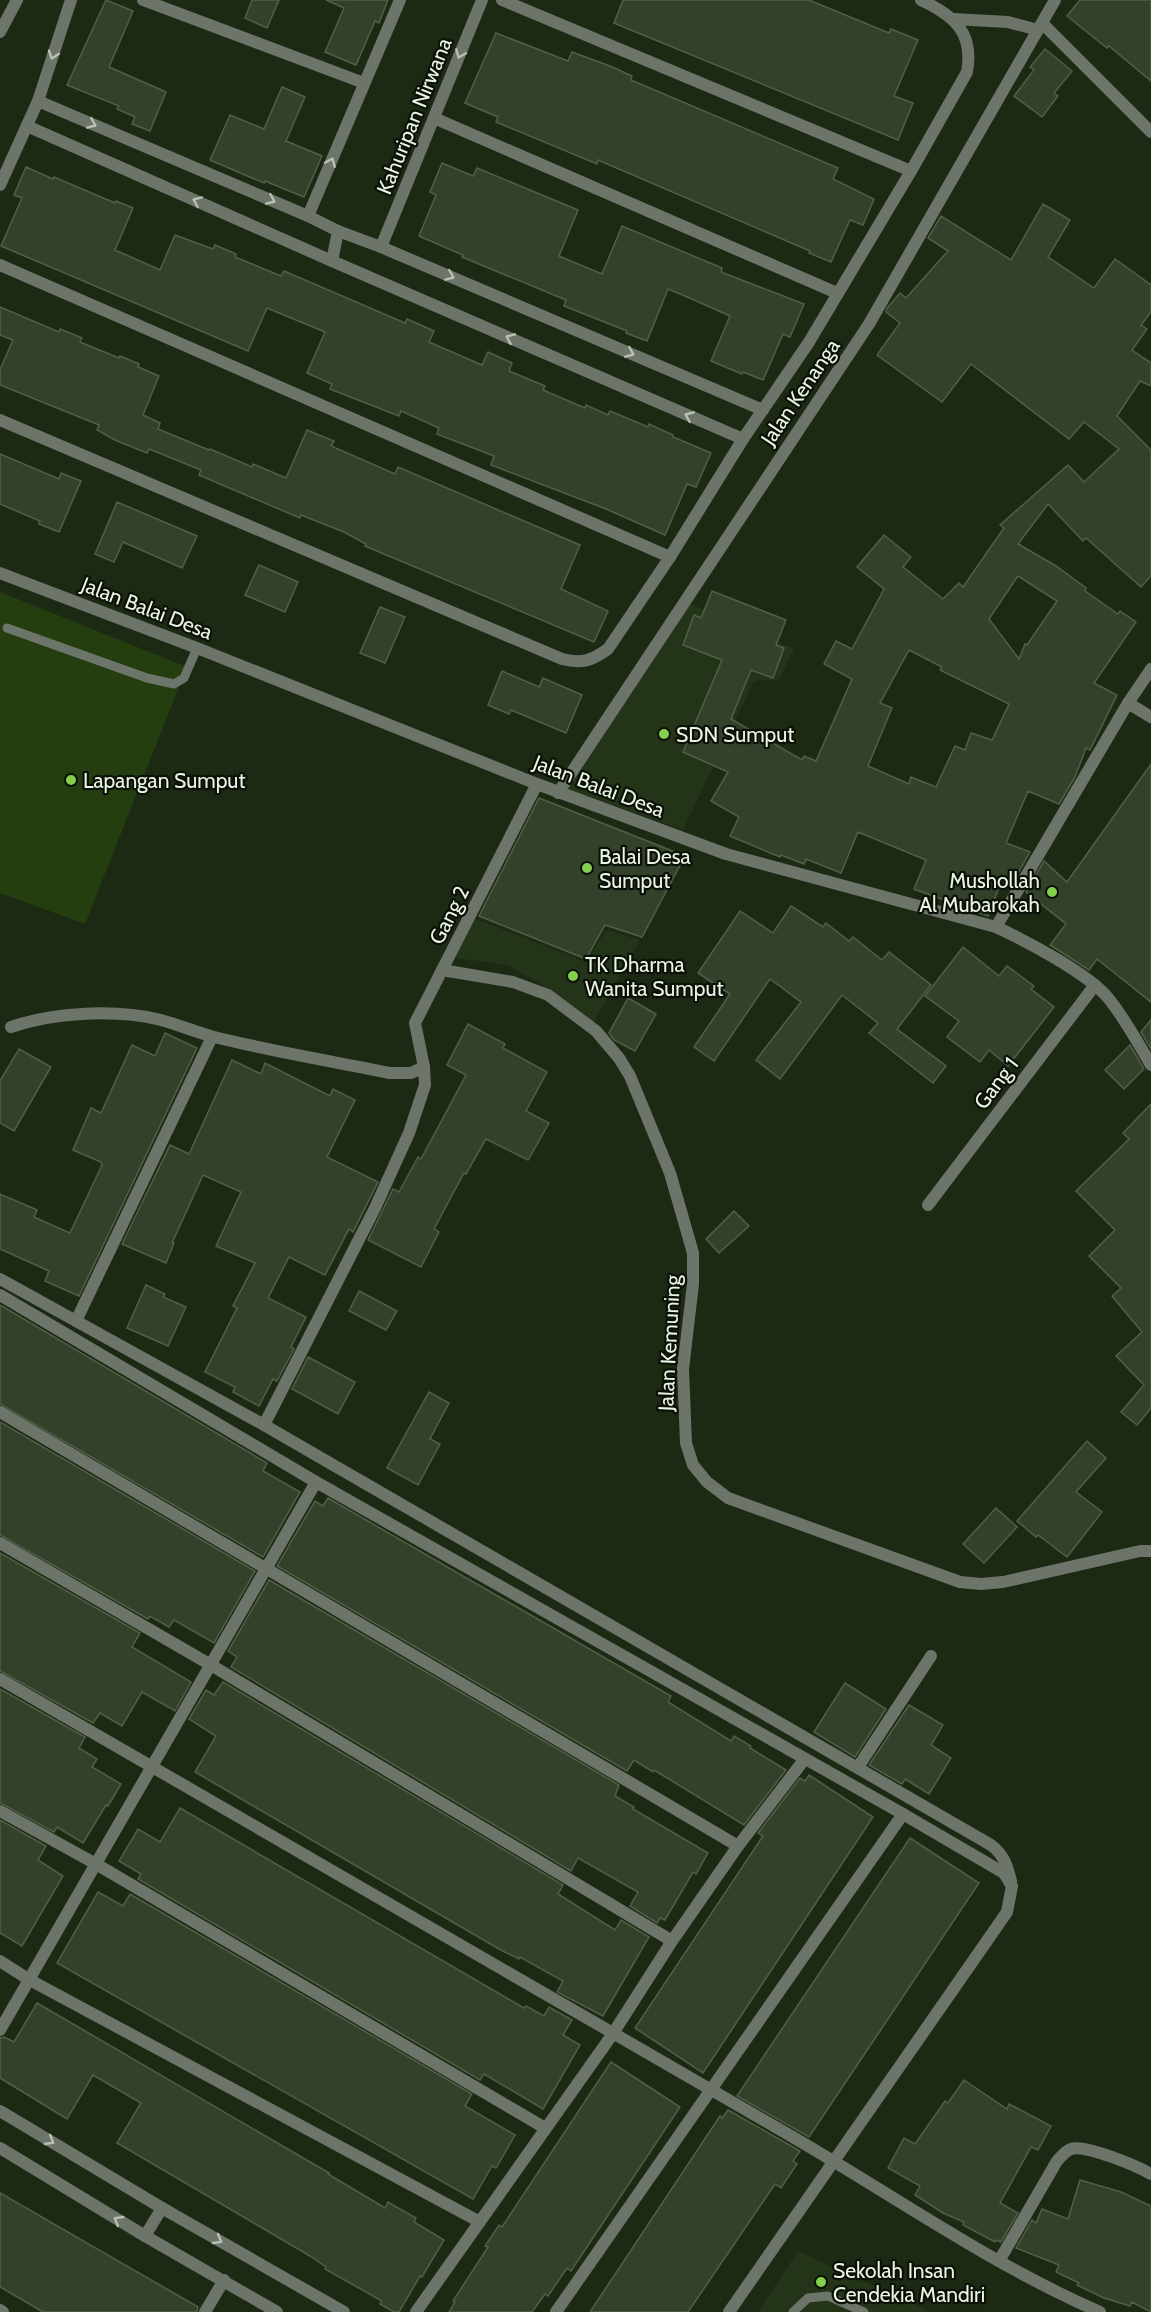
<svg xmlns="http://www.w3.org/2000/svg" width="1151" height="2312" font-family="Cabin,sans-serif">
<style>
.built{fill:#233418}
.green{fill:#243e10}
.building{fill:#33412a;stroke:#506047;stroke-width:1.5;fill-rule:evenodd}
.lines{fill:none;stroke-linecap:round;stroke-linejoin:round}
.service{stroke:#6d7469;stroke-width:9}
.minor{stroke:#6d7469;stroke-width:12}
.oneway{stroke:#b9c1b4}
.poi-dot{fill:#84cf4d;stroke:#0b1107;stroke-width:2}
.labels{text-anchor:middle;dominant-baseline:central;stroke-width:4.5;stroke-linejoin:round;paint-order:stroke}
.street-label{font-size:21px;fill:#ebf5e6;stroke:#0b1107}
.poi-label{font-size:21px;fill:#ebf5e6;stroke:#0b1107;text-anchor:start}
</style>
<rect width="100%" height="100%" fill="#1c2a14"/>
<g class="built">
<polygon points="689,603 794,649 779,680 754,681 683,830 562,787"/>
<polygon points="471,917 586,962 606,930 640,940 590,1029 544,986 508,965 448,957"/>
<polygon points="798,2251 931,2312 758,2312"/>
</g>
<polygon class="green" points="0,592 187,667 85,924 0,893"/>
<g class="building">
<polygon points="106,0 133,11 109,67 166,92 150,131 132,124 135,117 117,109 119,106 67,85"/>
<polygon points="252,0 279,0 267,28 245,18"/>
<polygon points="326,0 388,0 379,23 375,21 356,65 325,52 344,8"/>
<polygon points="623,0 809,0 889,33 891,29 918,40 894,96 913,103 898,140 614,23"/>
<polygon points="1080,0 1151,0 1151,81 1109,46 1107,48 1067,16"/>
<polygon points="496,33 568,61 572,52 610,66 632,76 631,80 838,168 833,179 874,199 863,225 850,220 831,262 809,253 810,251 598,160 597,164 496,122 498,117 465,103"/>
<polygon points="1045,49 1072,71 1054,93 1058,96 1042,117 1014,96 1034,70 1030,67"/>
<polygon points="282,87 305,97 286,141 322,156 304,197 265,181 264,183 210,160 230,115 264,129"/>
<polygon points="442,163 473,176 477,168 578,210 559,256 602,274 622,226 722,268 721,272 804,304 790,337 783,334 763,380 743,372 742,374 711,361 730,316 692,299 668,289 647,341 626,333 627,331 564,306 566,300 462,257 463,255 419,236 436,195 430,192"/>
<polygon points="26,167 53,179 54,177 115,203 116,201 133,208 115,250 158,269 160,270 175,235 213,249 215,245 236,254 235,257 281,276 284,271 405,323 407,319 434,331 429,342 482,365 488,352 512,363 509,371 545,386 543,390 585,408 586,405 608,415 610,411 648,427 649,424 673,435 673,437 711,453 696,487 687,484 665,535 606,509 491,465 494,456 437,434 439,428 401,411 399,416 330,389 332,384 307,373 325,332 267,308 248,351 1,246 22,198 14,195"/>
<path d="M 1043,204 L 1070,220 L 1048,257 L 1094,288 L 1115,259 L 1151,285 L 1151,312 L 1141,325 L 1147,329 L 1132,350 L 1151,363 L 1151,386 L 1140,381 L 1117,416 L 1151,450 L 1151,576 L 1141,587 L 1086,538 L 1083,541 L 1048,504 L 1018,544 L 1056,566 L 1086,588 L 1085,591 L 1118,614 L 1120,611 L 1136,622 L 1094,683 L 1117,695 L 1090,750 L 1086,748 L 1075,777 L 1059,804 L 1028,791 L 1006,843 L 1030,852 L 1013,882 L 1004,875 L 988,916 L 914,889 L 926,860 L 858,832 L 841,873 L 806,859 L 804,864 L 781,855 L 780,857 L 730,836 L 739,817 L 711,801 L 728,772 L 683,752 L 722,660 L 683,645 L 694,615 L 701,618 L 712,591 L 786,620 L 776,645 L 784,648 L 773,678 L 751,670 L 731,719 L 802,760 L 804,756 L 816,761 L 852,679 L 824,664 L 836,641 L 852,649 L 884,589 L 857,567 L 884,535 L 911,557 L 903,567 L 943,599 L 959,583 L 963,587 L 1004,528 L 1000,525 L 1068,465 L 1084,482 L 1119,449 L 1084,422 L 1069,439 L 971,364 L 942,402 L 877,355 L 900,323 L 886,312 L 887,308 L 900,293 L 906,298 L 948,251 L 928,238 L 941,216 L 1011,260 ZM 1018,576 L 1057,601 L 1027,645 L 1025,644 L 1019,659 L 989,619 ZM 909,650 L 942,667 L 940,670 L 1009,704 L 992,740 L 971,733 L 965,750 L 955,746 L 936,787 L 911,777 L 909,784 L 868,766 L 892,708 L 880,703 Z"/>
<polygon points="0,307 59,332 60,329 82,338 80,342 119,358 120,356 139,364 138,367 159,376 143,415 160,423 158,429 209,450 210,449 252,467 253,464 286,478 307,430 334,441 331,446 395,474 398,467 580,545 561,589 608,611 594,642 365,546 366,544 344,532 301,515 300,518 241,493 199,475 201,470 149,449 147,453 115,440 97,430 99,425 0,385 0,370 13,340 0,335"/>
<polygon points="0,454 59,479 61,473 81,481 59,532 39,524 40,521 0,504"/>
<polygon points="117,502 197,536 182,568 123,542 114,562 95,554"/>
<polygon points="259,565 298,582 285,612 245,595"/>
<polygon points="380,607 405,617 385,663 360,653"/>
<polygon points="502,671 539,687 543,678 582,695 566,733 511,710 509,714 488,705"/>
<polygon points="1151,764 1151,1002 1097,959 1089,970 1050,945 1066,924 1026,892 1044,861 1067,882"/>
<polygon points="539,798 685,856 642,937 605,925 586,959 479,916"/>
<polygon points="791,906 823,927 826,923 849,941 853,937 882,960 889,952 931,985 897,1029 946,1066 933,1083 869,1033 878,1023 842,995 780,1079 756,1060 801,1002 770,979 714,1061 694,1047 730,994 698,973 740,911 773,933"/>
<polygon points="963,947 999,976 1007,966 1034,986 1031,989 1054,1007 1008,1066 989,1050 980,1062 947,1037 959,1021 925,996"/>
<polygon points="628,998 656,1014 635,1051 614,1040 609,1033"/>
<polygon points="1151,1020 1151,1049 1141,1032"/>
<polygon points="468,1024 505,1044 503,1048 547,1072 526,1111 549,1123 528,1160 486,1139 466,1174 464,1173 434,1229 439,1232 421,1267 368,1240 393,1189 399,1192 418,1157 421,1159 466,1075 447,1065"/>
<polygon points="165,1033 197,1048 79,1296 45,1281 49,1271 0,1249 0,1194 37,1210 34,1217 70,1233 102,1165 101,1162 73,1150 91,1108 101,1113 132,1045 155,1056"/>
<polygon points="1130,1045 1144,1069 1124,1089 1105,1070"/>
<polygon points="19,1049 51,1067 14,1131 0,1123 0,1081"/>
<polygon points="232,1060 261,1074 265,1063 330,1096 333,1089 355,1100 327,1157 378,1182 353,1232 349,1229 325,1275 289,1257 268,1298 306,1317 291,1347 294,1349 277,1381 273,1379 259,1406 233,1392 235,1387 205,1372 237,1308 233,1306 255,1263 216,1246 241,1192 203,1175 172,1243 174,1243 166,1263 122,1244 170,1145 189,1154"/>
<polygon points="1151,1104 1151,1408 1137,1425 1121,1412 1144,1385 1116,1356 1142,1332 1112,1296 1121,1288 1089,1256 1115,1230 1076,1191 1129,1139 1123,1133"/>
<polygon points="734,1211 749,1226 719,1253 706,1239"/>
<polygon points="146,1285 165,1294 163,1297 186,1307 168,1346 127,1328"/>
<polygon points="359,1291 397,1311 386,1330 349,1311"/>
<polygon points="0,1305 267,1463 263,1471 300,1492 263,1557 0,1404"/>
<polygon points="308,1357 355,1382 338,1414 292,1389"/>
<polygon points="429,1392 449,1403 430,1439 440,1444 418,1485 387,1468"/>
<polygon points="0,1422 255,1571 214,1643 174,1620 169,1627 150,1616 148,1619 0,1535"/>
<polygon points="1087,1441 1106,1458 1076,1492 1102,1512 1067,1557 1038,1535 1036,1537 1017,1521"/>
<polygon points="328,1498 671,1696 668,1702 731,1741 734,1736 751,1746 750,1748 786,1770 744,1825 654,1770 653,1772 634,1760 627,1771 277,1566 315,1501 323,1506"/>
<polygon points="996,1508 1017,1527 984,1563 963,1544"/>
<polygon points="0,1553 140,1633 132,1647 191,1682 175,1711 142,1692 122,1726 100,1713 93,1723 0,1671"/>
<polygon points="269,1580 619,1785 615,1796 634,1807 633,1809 708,1853 696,1874 693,1872 665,1920 660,1918 657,1923 630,1906 638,1892 578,1858 571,1871 231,1667 237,1657 228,1651"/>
<polygon points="223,1682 563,1885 558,1894 615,1930 621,1920 649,1937 603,2016 557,1992 563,1981 520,1957 519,1959 499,1949 195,1772 216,1736 189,1719 206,1690 214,1695"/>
<polygon points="845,1683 886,1709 855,1757 814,1732"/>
<polygon points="0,1689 85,1737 79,1748 97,1759 92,1767 121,1784 108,1806 106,1805 83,1843 57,1827 54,1832 0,1803"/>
<polygon points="909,1705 943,1725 931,1745 951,1758 929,1794 905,1779 902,1784 869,1765"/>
<polygon points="809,1775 873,1817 703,2073 635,2028 763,1836 758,1833 800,1778 805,1781"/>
<polygon points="180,1808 524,2008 526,2006 544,2016 549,2007 572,2020 563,2035 580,2045 543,2109 484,2074 480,2080 138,1879 141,1874 119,1861 138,1829 160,1842"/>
<polygon points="0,1820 46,1846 38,1860 63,1876 22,1946 0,1933"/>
<polygon points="910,1838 979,1883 809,2137 737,2096"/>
<polygon points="98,1892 123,1906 130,1894 472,2094 465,2106 515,2135 496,2168 492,2166 473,2199 57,1963"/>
<polygon points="37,2003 329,2173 328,2174 385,2208 388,2202 416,2218 414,2222 444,2240 422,2277 420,2276 399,2312 394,2312 380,2304 382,2301 325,2269 326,2267 310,2256 117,2143 141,2103 93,2075 67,2119 0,2078 0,2038 4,2037 14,2042"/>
<polygon points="611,2062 680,2107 571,2271 567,2268 548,2296 545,2294 532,2312 449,2312 455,2302 453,2301 488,2247 485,2246 499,2225 502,2227"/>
<polygon points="964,2080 1007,2109 1009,2104 1051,2126 1038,2150 1031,2147 1000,2203 1018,2213 1001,2242 996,2240 995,2242 963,2225 964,2222 943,2213 915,2195 920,2186 888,2168 904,2138 915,2144 945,2101 948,2103"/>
<polygon points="728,2110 800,2151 793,2161 797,2164 781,2188 775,2184 688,2312 590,2312 720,2116 722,2118"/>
<polygon points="1080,2180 1121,2192 1151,2206 1151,2312 1132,2302 1130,2306 1104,2298 1077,2285 1079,2283 1056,2272 1059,2265 1016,2248 1032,2220 1036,2223 1042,2209 1068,2219"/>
<polygon points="0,2193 198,2307 197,2312 43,2312 0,2287"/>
</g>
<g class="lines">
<g class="service">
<polyline points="7,628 147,678 174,684 184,678 197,648"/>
<polyline points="793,2312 808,2298 828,2296 864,2312"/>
</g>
<g class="minor">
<polyline points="143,0 364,83"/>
<polyline points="953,19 1008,22 1038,30"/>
<polyline points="1042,23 1151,132"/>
<polyline points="0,32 17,0"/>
<polyline points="38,101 308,216 338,231 381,247 763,410"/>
<polyline points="434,118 837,293"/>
<polyline points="27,126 332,261 743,439"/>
<path d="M 911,171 L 967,72 C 974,33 955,16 921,0"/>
<polyline points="0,185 38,101 71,0"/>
<polyline points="308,216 400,0"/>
<polyline points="381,247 482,0"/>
<polyline points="332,261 338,231"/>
<polyline points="0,265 670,557"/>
<path d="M 0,420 L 562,659 C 582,664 591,661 608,649 L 670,557 L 743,439 L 809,342 L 911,171 L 502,0"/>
<path d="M 0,573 L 197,648 L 537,784 L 726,854 L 996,927 C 1026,941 1088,973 1109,999 C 1125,1019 1138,1043 1151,1065"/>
<polyline points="1128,703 1151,717"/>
<polyline points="558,793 869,324 1055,0"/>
<polyline points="996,927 1128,703 1151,669"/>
<polyline points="442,970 513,982 548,995 596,1031 619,1058 630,1076 670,1173 693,1253 693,1284 683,1369 686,1443 693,1465 707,1482 728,1498 960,1582 981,1584 1003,1582 1140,1551 1151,1551"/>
<path d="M 11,1027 C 55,1012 116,1009 161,1020 C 179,1025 196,1032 214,1037 C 271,1051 331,1061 389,1073 L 411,1073 L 424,1067"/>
<polyline points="928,1205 1095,985"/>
<path d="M 0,1279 L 264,1425 L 991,1845 C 1004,1855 1007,1865 1011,1881"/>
<polyline points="0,1295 316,1482 903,1814 1004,1873 1012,1886 1007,1912 729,2312"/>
<polyline points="76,1321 212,1037"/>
<polyline points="0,1412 738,1846"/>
<polyline points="264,1425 375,1208 409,1133 425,1085 424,1067 415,1023 537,784"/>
<polyline points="0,1543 211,1665 672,1941"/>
<path d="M 0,1679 C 260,1828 518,1981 779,2129 C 886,2190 987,2263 1100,2312"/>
<polyline points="858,1767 931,1656"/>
<polyline points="0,1811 96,1864 545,2128"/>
<polyline points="0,1961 28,1979 480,2222"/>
<polyline points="0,2030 316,1482"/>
<polyline points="0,2111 162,2208 344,2312"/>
<polyline points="0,2148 145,2236 277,2312"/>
<polyline points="145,2236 162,2208"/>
<path d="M 999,2261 L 1057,2161 C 1061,2157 1065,2151 1071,2149 C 1085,2144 1137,2166 1151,2174"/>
<polyline points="0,2310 3,2312"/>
<polyline points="205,2312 224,2280"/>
<polyline points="416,2312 612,2035 672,1941 738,1846 804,1760"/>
<polyline points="556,2312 903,1814"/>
</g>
</g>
<defs><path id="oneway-chevron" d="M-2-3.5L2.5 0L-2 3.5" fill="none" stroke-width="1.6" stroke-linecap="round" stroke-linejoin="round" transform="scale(1.5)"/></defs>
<g class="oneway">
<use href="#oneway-chevron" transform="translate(460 54) rotate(112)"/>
<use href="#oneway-chevron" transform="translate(53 55) rotate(108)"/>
<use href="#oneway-chevron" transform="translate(92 124) rotate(23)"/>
<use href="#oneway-chevron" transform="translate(331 162) rotate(-67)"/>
<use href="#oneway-chevron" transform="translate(271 200) rotate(23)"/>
<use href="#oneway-chevron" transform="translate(197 201) rotate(-156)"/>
<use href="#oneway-chevron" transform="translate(450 276) rotate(23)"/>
<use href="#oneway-chevron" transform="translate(510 338) rotate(-157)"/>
<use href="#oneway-chevron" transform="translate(630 353) rotate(23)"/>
<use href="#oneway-chevron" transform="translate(689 416) rotate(-157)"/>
<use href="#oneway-chevron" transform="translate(50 2141) rotate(31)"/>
<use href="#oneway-chevron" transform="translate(118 2220) rotate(-149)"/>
<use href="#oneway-chevron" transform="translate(218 2240) rotate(30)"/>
</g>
<g class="poi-dot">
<circle cx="664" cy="734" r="6"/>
<circle cx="71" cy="780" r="6"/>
<circle cx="587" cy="868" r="6"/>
<circle cx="1052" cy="892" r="6"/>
<circle cx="573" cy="976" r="6"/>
<circle cx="821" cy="2282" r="6"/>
</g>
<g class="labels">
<g class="street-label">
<text transform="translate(414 116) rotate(-68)">Kahuripan Nirwana</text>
<text transform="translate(800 392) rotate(-56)">Jalan Kenanga</text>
<text transform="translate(147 608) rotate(21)">Jalan Balai Desa</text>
<text transform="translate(599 786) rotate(21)">Jalan Balai Desa</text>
<text transform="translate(449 915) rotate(-63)">Gang 2</text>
<text transform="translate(996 1083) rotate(-53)">Gang 1</text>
<text transform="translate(669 1343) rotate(-87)">Jalan Kemuning</text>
</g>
<g class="poi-label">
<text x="676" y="734">SDN Sumput</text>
<text x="83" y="780">Lapangan Sumput</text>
<text x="599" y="856">Balai Desa<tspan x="599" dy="24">Sumput</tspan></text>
<text x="1040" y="880" text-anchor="end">Mushollah<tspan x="1040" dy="24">Al Mubarokah</tspan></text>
<text x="585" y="964">TK Dharma<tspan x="585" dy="24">Wanita Sumput</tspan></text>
<text x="833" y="2270">Sekolah Insan<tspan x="833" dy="24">Cendekia Mandiri</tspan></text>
</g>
</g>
</svg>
